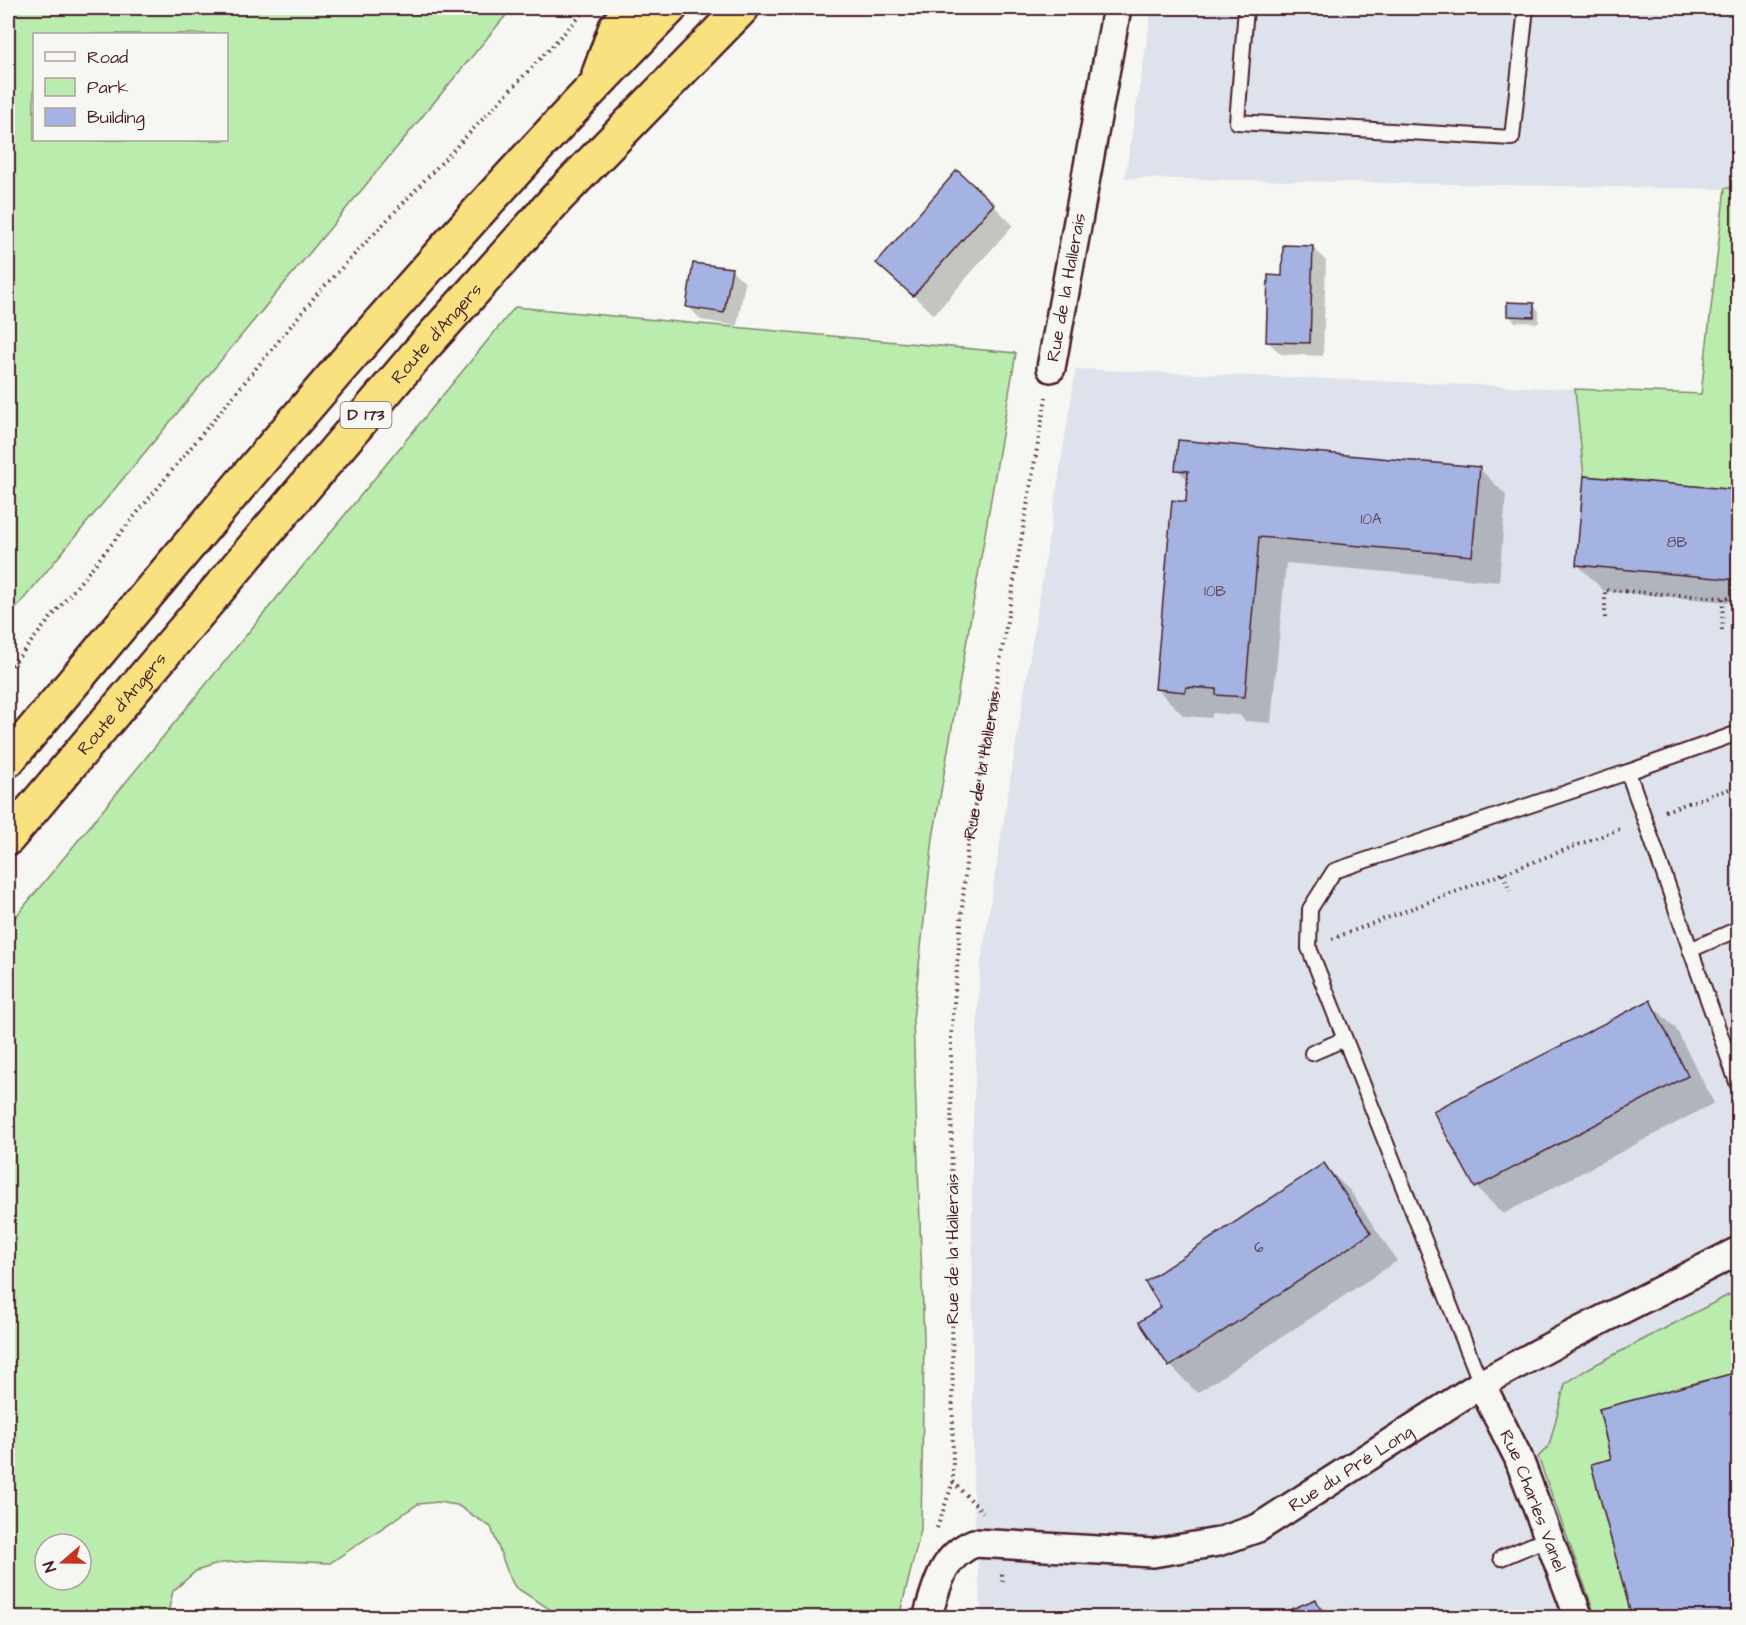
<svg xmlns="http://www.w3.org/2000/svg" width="1746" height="1625" font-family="'Architects Daughter',sans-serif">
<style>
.built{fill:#dde2ed}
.green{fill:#b9ecad;stroke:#82866c;stroke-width:1.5;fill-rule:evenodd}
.shadow{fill:#0003}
.building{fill:#a4b3e2;stroke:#4a1f2b;stroke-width:1.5}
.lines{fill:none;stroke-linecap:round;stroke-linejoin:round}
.service-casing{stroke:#4a1f2b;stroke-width:18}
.minor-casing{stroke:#4a1f2b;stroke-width:32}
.trunk-casing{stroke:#4a1f2b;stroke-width:38}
.path{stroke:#4a1f2b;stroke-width:4;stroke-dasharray:1.5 4.5;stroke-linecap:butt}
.service{stroke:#f6f6f2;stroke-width:14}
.minor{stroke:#f6f6f2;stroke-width:27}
.trunk{stroke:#fae180;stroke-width:33}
.labels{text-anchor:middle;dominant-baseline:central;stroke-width:6;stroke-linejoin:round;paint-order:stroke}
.number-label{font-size:15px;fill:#604459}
.shield{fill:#f6f6f2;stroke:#7e6067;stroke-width:1.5}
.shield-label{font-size:16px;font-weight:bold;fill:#4a1f2b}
.street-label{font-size:18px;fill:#4a1f2b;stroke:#f6f6f2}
</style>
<rect width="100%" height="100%" fill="#f6f6f2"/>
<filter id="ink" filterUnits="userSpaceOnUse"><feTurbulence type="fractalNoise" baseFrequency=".0167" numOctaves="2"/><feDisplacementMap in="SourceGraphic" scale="12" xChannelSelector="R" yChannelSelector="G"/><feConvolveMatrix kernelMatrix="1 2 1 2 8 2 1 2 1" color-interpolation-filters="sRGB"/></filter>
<g filter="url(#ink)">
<polygon class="built" points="1152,8 1738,8 1738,1617 981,1618 973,1488 972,1143 980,968 1076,369 1701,394 1725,189 1125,178"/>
<g class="green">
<path d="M 8,8 L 512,8 L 8,618 ZM 34,34 L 226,34 L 226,140 L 34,140 Z"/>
<polygon points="1725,188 1738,188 1738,490 1584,476 1575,389 1701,394"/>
<path d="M 515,307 L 1016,353 L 933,838 L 913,1020 L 924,1340 L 921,1530 L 899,1617 L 562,1617 L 515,1587 L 509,1576 L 491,1527 L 457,1505 L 438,1502 L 418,1504 L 330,1563 L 261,1560 L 221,1563 L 196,1571 L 173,1591 L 167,1617 L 8,1617 L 8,926 ZM 45,1544 L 81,1544 L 81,1580 L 45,1580 Z"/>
<polygon points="1738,1290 1738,1372 1599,1409 1611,1459 1591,1464 1632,1617 1596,1617 1538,1457 1549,1446 1565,1384 1589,1368"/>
</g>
<g class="shadow">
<polygon points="993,205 1013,225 934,315 878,263"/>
<polygon points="1313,247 1326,261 1323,356 1281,354 1267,341 1283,278"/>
<polygon points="731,269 745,283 737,326 701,320 688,306"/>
<polygon points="1533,304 1539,311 1539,323 1515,322 1509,316"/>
<polygon points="1479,468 1506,495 1499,582 1286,563 1271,723 1245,721 1239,715 1212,713 1212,718 1184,716 1157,689 1189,481 1177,469"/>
<polygon points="1585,477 1738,491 1738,603 1604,591 1577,564"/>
<polygon points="1649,1002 1676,1029 1714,1103 1503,1214 1476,1187"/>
<polygon points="1324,1165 1351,1192 1397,1261 1197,1393 1171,1366 1141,1322 1163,1308"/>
<polygon points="1738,1374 1738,1618 1633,1618 1613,1460 1600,1410"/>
<polygon points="1316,1601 1333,1618 1274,1618"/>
</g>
<g class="building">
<polygon points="957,170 994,204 913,296 876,263"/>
<polygon points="1283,245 1313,246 1310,343 1266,342 1268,275 1282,276"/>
<polygon points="693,263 732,268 724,313 686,307"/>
<polygon points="1507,302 1534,303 1534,317 1507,316"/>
<polygon points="1178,440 1480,467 1472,556 1259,537 1245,697 1216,695 1216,689 1186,687 1185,692 1155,689 1172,500 1186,502 1188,471 1175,470"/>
<polygon points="1584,476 1738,490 1738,580 1576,565"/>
<polygon points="1650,1000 1688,1076 1475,1188 1433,1111"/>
<polygon points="1324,1163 1371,1233 1169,1367 1139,1322 1161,1307 1145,1282"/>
<polygon points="1738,1372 1738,1618 1632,1618 1591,1464 1611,1459 1599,1409"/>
<polygon points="1316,1599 1324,1618 1270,1618"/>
</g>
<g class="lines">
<g class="service-casing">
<g id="service">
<polyline points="1246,8 1237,122 1512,138 1526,8"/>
<polyline points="1738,733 1628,772 1738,1085"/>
<polyline points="1690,950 1738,929"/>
<polyline points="1312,1053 1345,1039"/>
<polyline points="1481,1384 1309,948 1310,909 1334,871 1628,772"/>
<polyline points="1501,1558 1549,1538"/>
</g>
</g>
<g class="minor-casing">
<g id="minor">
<path id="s2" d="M 1051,368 L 1117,8"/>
<path id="s3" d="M 1481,1384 L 1518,1457 L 1579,1618"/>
<path id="s4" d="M 927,1618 C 937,1586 941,1557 974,1543 L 1153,1553 L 1218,1542 L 1258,1528 L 1481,1384 L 1568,1337 L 1738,1251"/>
</g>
</g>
<g class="trunk-casing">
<g id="trunk">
<polyline points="599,74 616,27 634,8"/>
<path d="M 8,760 C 223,505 436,246 670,8"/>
<path id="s5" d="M 8,838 L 418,353 L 557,198 L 742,8"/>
</g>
</g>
<g class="path">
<polyline points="1605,618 1605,590 1738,599"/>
<polyline points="1722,630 1723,597"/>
<polyline points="8,670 318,293 586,10"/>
<polyline points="1665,811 1738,786"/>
<polyline points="1503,874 1510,891"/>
<polyline points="1332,939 1622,828"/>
<polyline points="953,1482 983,1512"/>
<path id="s1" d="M 937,1528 L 953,1482 L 951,1038 L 967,851 L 1046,397"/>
<polyline points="1002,1574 1003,1585"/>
</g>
<use href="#service" class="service"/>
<use href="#minor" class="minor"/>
<use href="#trunk" class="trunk"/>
</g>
</g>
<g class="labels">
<g class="number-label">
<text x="1371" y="519">10A</text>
<text x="1677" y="542">8B</text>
<text x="1215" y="591">10B</text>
<text x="1259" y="1247">6</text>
</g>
<rect class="shield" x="340.5" y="402" width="51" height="26" rx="4.5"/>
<g class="shield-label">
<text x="366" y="415">D 173</text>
</g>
<g class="street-label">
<text stroke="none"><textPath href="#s2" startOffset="82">Rue de la Hallerais</textPath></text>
<text stroke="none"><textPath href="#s5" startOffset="662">Route d'Angers</textPath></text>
<text stroke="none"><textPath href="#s5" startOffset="176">Route d'Angers</textPath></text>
<text stroke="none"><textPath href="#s1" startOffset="768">Rue de la Hallerais</textPath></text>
<text transform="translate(952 1249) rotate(-90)">Rue de la Hallerais</text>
<text stroke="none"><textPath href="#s4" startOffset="490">Rue du Pré Long</textPath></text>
<text stroke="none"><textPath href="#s3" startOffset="128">Rue Charles Vanel</textPath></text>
</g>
</g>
<rect width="1746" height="1625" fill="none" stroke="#f6f6f2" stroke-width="30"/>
<rect x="15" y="15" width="1716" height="1595" fill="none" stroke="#4a1f2b" stroke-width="2" filter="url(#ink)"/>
<rect x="33" y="33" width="195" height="108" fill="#f6f6f2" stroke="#b1a0a2" stroke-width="1.5"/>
<rect x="45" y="52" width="30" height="9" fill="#f6f6f2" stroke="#b1a0a2" stroke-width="1.5"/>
<text x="87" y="63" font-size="18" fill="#4a1f2b">Road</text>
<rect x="45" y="78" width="30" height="18" fill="#b9ecad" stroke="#b1a0a2" stroke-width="1.5"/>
<text x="87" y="93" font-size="18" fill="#4a1f2b">Park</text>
<rect x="45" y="108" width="30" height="18" fill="#a4b3e2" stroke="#b1a0a2" stroke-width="1.5"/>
<text x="87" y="123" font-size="18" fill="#4a1f2b">Building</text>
<g transform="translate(63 1562) rotate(250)"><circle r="28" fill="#f6f6f2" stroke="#b1a0a2" stroke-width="1.5"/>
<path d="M0-4.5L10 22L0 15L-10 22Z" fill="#c8321e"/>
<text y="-9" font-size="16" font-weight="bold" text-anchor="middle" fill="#4a1f2b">N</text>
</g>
</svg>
